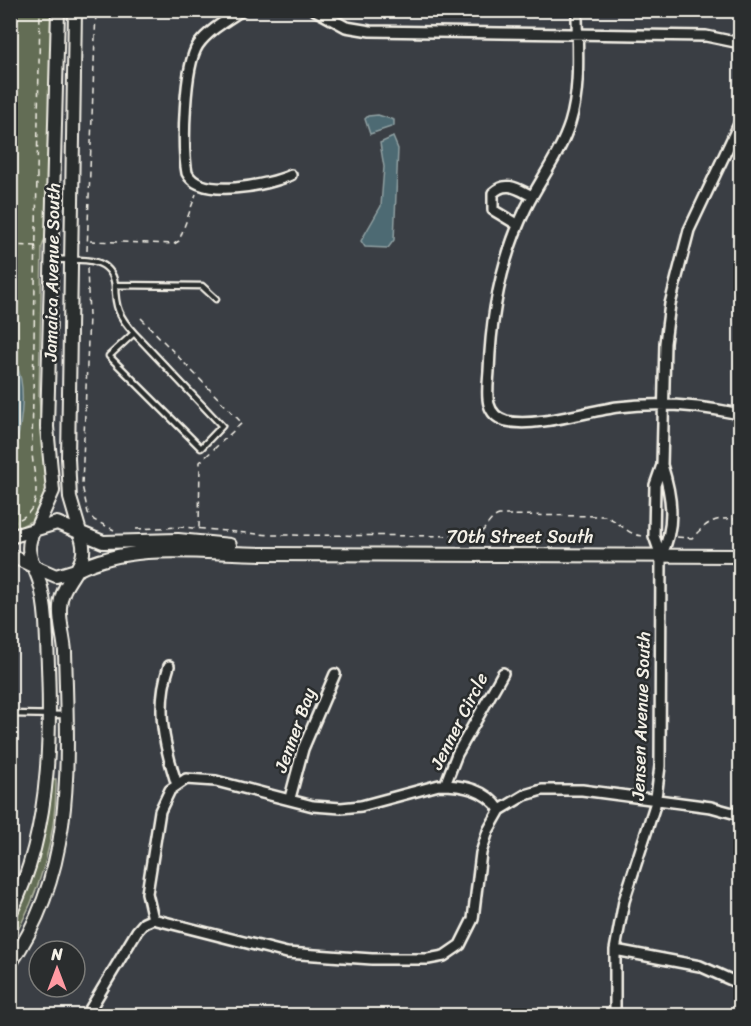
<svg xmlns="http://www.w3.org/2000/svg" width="751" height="1026" viewBox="0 0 751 1026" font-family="Sriracha,sans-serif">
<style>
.green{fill:#636d54;stroke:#acaf9e;stroke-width:1.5}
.water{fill:#4e6a73;stroke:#90a0a2;stroke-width:1.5}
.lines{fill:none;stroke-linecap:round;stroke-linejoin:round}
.lane-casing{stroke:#f4f1e8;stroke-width:9}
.street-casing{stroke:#f4f1e8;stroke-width:14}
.secondary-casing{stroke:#f4f1e8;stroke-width:16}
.path{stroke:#f4f1e8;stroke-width:1.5;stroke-dasharray:6 4.5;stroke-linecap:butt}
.lane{stroke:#2a2d2e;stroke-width:4.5}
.street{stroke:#2a2d2e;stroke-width:9}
.secondary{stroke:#2a2d2e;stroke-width:12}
.labels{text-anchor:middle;stroke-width:5;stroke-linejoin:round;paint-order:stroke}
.street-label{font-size:18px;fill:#f4f1e8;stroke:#2a2d2e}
</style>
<rect width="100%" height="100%" fill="#3a3e44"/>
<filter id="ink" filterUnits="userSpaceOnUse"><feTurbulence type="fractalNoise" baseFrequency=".0167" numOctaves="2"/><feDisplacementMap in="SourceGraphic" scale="12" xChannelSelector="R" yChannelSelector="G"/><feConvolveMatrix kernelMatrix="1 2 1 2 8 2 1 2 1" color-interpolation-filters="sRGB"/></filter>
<g filter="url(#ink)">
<path class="green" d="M10,11H54L49,227L42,247L39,396L46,490L31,521L10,532Z
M53,779H56C57,835 40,894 11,942V928L39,857Z"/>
<path class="water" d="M378,115L394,120V126L370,134L365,119L368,116Z
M393,137L398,149L394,240L388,248L365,247L361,241L381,206L384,167L380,143Z
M10,364L16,365C28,387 21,436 11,458Z"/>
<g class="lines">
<defs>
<path id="lane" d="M53,260C76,260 111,254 115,285L202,286L216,299
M115,285C115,307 119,317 134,333L222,426L201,448L109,356L134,333
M10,714L65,715"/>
<path id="street" d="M242,10C227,20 209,30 198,45C184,66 182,147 187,173C200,200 269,185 291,175
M315,10L346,27L370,31L706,36L740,43
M577,10C577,47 581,88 570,123C560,154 540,180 526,208C501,259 491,314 489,371C488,389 482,414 506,421C535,428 588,411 618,407C658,402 702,406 740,414
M518,225L493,210V193C506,180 518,189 532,196
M661,556C676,526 672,496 662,465
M169,666C155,708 164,745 177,785
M445,785L457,754L503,673
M290,798L303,749L335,674
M500,810L525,795L542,790H582L711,807L740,815
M153,919L147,893L160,811L170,790L186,779L216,781L313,806L341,808L361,806L439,785C463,785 486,789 500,810
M615,950L700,966L740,984
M86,1016L137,931L144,923L153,919L287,953L372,959H428L444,956L460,945L473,919L481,853L488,831L500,810
M615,1016V950L624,901L655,805L660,766L661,556L654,536L655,485L662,465L665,343L670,304L689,230L740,122"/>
<path id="secondary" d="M75,10L68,458L70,498L80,532
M36,529L53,491L47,427L58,10
M10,537L57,523L103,542L178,540L230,545
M10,555L33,566
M33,566L56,576L76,570
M77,570C135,541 203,554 265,554C423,554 582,556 740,556
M10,914C55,824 51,719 46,621C45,608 43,593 39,580C32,560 23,549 35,529
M10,964C76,871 68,760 65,652C64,637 59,622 60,607C61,576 95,566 79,532"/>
</defs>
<use href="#lane" class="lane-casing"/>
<use href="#street" class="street-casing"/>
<use href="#secondary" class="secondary-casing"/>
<path class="path" d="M90,241L174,244L179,241L196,194
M10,245L36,246
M87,251L96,10
M87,268L89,316L82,485L88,513L94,520L114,530
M141,318L242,423L200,462L199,528
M10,523C50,511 32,478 32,449L40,10
M136,529L182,527L269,535L475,536C486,533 487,519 499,515L604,516C621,521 626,536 645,536
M677,537L692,538C711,519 714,518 740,519"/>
<use href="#lane" class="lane"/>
<use href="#street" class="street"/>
<use href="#secondary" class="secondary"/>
</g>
</g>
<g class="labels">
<g class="street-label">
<text transform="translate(52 272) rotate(-89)" y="6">Jamaica Avenue South</text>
<text x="520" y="543">70th Street South</text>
<text transform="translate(641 716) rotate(-88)" y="6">Jensen Avenue South</text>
<text transform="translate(459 721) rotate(-63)" y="6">Jenner Circle</text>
<text transform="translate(295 730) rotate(-70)" y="6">Jenner Bay</text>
</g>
</g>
<rect width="751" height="1026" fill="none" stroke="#2a2d2e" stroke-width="36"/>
<rect x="18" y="18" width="715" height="990" fill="none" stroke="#f4f1e8" stroke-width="2" filter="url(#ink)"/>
<g transform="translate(57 969)"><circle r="28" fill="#2a2d2e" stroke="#7b7b78" stroke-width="1.5"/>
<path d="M0-4.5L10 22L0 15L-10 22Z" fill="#ff9aa2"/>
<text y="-9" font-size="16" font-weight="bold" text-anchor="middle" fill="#f4f1e8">N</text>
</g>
</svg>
